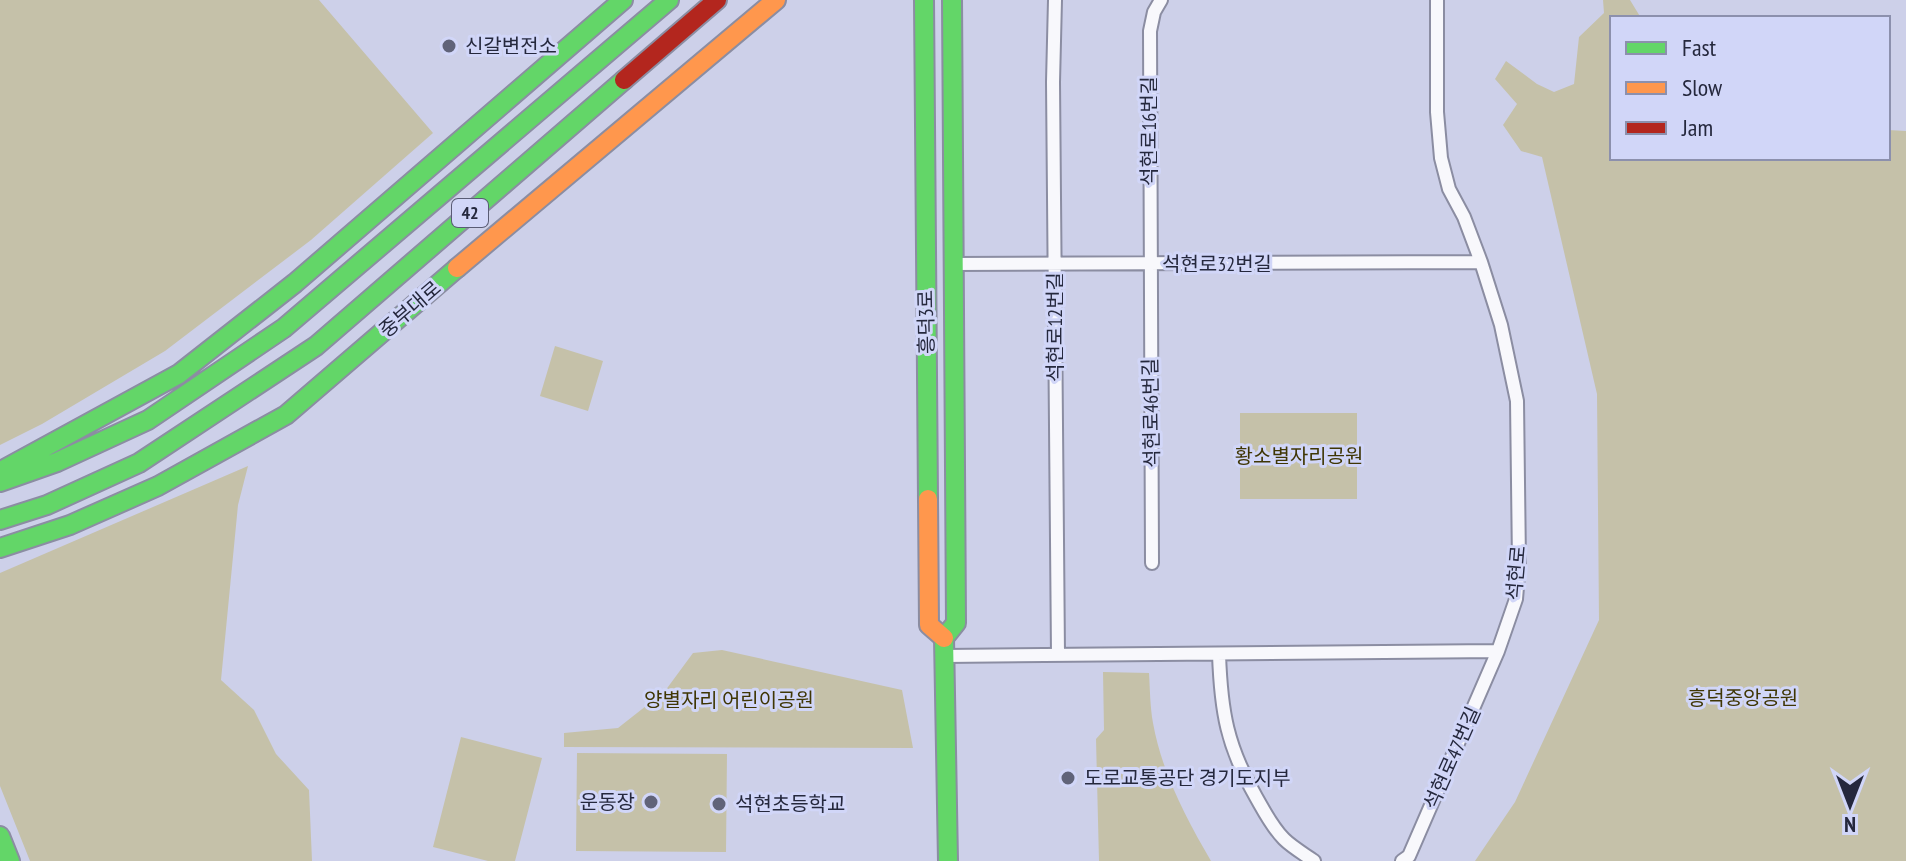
<svg xmlns="http://www.w3.org/2000/svg" width="1906" height="861" viewBox="0 0 1906 861" font-family="'PT Sans Narrow','Noto Sans KR',sans-serif">
<style>
.green{fill:#c5c1a9}
.lines{fill:none;stroke-linecap:round;stroke-linejoin:round}
.street-casing{stroke:#8b8da2;stroke-width:16}
.fast-casing{stroke:#8b8da2;stroke-width:22}
.slow-casing{stroke:#8b8da2;stroke-width:22}
.jam-casing{stroke:#8b8da2;stroke-width:22}
.street{stroke:#f8f8fc;stroke-width:12}
.fast{stroke:#63d668;stroke-width:18}
.slow{stroke:#ff974d;stroke-width:18}
.jam{stroke:#b3261e;stroke-width:18}
.poi-dot{fill:#606379;stroke:#d1d6f8;stroke-width:3}
.labels{text-anchor:middle;stroke-width:6;stroke-linejoin:round;paint-order:stroke}
.shield{fill:#d1d6f8;stroke:#595c75;stroke-width:2}
.shield-label{font-size:18px;font-weight:bold;fill:#25283d}
.poi-label{font-size:20px;fill:#25283d;stroke:#d1d6f8;text-anchor:start}
.street-label{font-size:20px;fill:#25283d;stroke:#d1d6f8}
.park-label{font-size:20px;fill:#3f3604;stroke:#d1d6f8}
</style>
<rect width="100%" height="100%" fill="#cdd0e9"/>
<path class="green" d="M0,0H319L433,133L311,240L165,351L42,424L0,445Z
M1603,0H1630L1641,18H1612V158H1888V130L1906,131V861H1475L1515,802L1599,620L1597,394L1542,157L1521,151L1503,125L1517,104L1495,79L1506,61L1537,84L1554,92L1574,84L1579,37L1604,13Z
M555,346L603,361L588,411L540,396Z
M1240,413H1357V499H1240Z
M248,466L238,505L221,680L254,710L276,754L309,790L312,861H30L0,786V573Z
M722,650L902,690L913,748L564,747V733L618,728L665,691L693,653Z
M1103,672L1149,673C1150,689 1150,706 1153,723C1162,773 1186,818 1211,861H1099L1096,739L1104,730Z
M461,737L542,758L515,861H488L433,847Z
M577,753L727,754L726,852L576,851Z"/>
<g class="lines">
<defs>
<path id="street" d="M1055,0L1053,82L1058,655
M952,264L1481,262
M1152,563L1150,31L1154,12L1161,0
M1219,654C1221,712 1227,746 1256,797C1264,811 1272,827 1284,839C1292,847 1304,854 1314,861
M945,656L1498,651L1516,599L1519,563L1517,401L1501,325L1481,262L1464,217L1449,189L1441,158L1437,112V0
M1402,861L1409,856L1498,651"/>
<path id="fast" d="M924,0L928,499
M1,471L179,374L295,283L623,0
M0,482L57,462L148,420L284,328L669,0
M0,520L47,505L139,463L316,346L624,80
M0,548L70,525L158,486L286,415L457,268
M0,836L10,861
M948,861L944,638L956,623L952,0"/>
<path id="slow" d="M457,268L776,0
M928,499L929,625L944,638"/>
<path id="jam" d="M624,80L717,0"/>
</defs>
<use href="#street" class="street-casing"/>
<use href="#fast" class="fast-casing"/>
<use href="#slow" class="slow-casing"/>
<use href="#jam" class="jam-casing"/>
<use href="#street" class="street"/>
<use href="#fast" class="fast"/>
<use href="#slow" class="slow"/>
<use href="#jam" class="jam"/>
</g>
<g class="poi-dot">
<circle cx="449" cy="46" r="8"/>
<circle cx="1068" cy="778" r="8"/>
<circle cx="651" cy="802" r="8"/>
<circle cx="719" cy="804" r="8"/>
</g>
<g class="labels">
<rect class="shield" x="452" y="199" width="36" height="28" rx="6"/>
<g class="shield-label">
<text x="470" y="219">42</text>
</g>
<g class="poi-label">
<text x="465" y="53">신갈변전소</text>
<text x="1084" y="785">도로교통공단 경기도지부</text>
<text x="635" y="809" text-anchor="end">운동장</text>
<text x="735" y="811">석현초등학교</text>
</g>
<g class="street-label">
<text transform="translate(1149 131) rotate(-90)" y="7">석현로16번길</text>
<text x="1217" y="271">석현로32번길</text>
<text transform="translate(410 309) rotate(-41)" y="7">중부대로</text>
<text transform="translate(926 322) rotate(-91)" y="7">흥덕3로</text>
<text transform="translate(1055 327) rotate(-90)" y="7">석현로12번길</text>
<text transform="translate(1151 413) rotate(-91)" y="7">석현로46번길</text>
<text transform="translate(1516 573) rotate(-85)" y="7">석현로</text>
<text transform="translate(1452 758) rotate(-66)" y="7">석현로47번길</text>
</g>
<g class="park-label">
<text x="1299" y="463">황소별자리공원</text>
<text x="1743" y="705">흥덕중앙공원</text>
<text x="729" y="707">양별자리 어린이공원</text>
</g>
</g>
<rect x="1610" y="16" width="280" height="144" fill="#d1d6f8" stroke="#8c90ad" stroke-width="2"/>
<rect x="1626" y="42" width="40" height="12" fill="#63d668" stroke="#8c90ad" stroke-width="2"/>
<text x="1682" y="56" font-size="24" fill="#25283d">Fast</text>
<rect x="1626" y="82" width="40" height="12" fill="#ff974d" stroke="#8c90ad" stroke-width="2"/>
<text x="1682" y="96" font-size="24" fill="#25283d">Slow</text>
<rect x="1626" y="122" width="40" height="12" fill="#b3261e" stroke="#8c90ad" stroke-width="2"/>
<text x="1682" y="136" font-size="24" fill="#25283d">Jam</text>
<g transform="translate(1850 805) rotate(180)" stroke="#d1d6f8" stroke-width="6" paint-order="stroke">
<path d="M0-6L14 30L0 20L-14 30Z" fill="#25283d"/>
<text y="-12" font-size="22" font-weight="bold" text-anchor="middle" fill="#25283d">N</text>
</g>
</svg>
